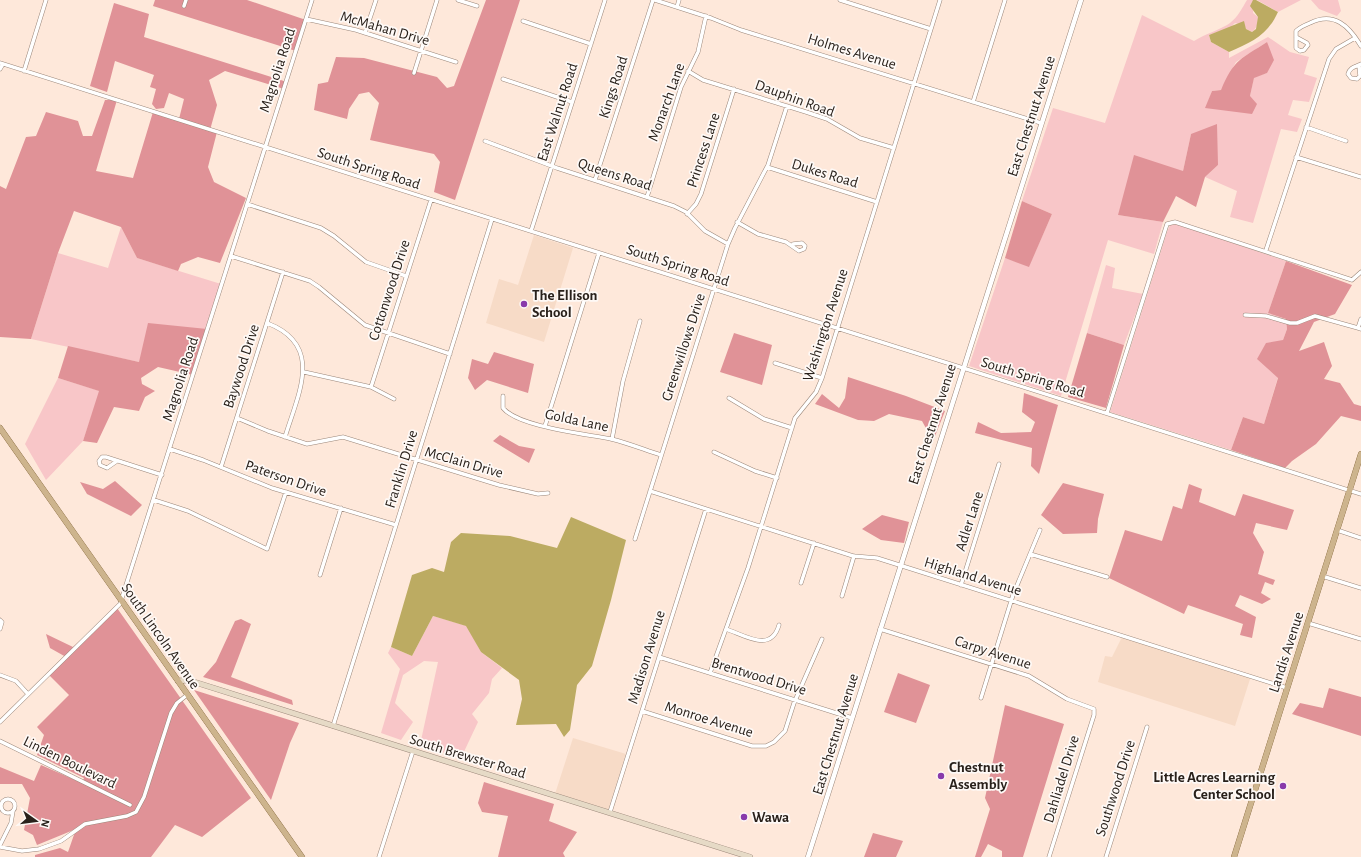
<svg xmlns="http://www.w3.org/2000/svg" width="1361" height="857" viewBox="0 0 1361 857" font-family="'Alegreya Sans',sans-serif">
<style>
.built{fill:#f7dbc7}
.green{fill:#f8c6c8;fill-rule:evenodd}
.forest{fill:#e09297}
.water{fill:#bcab62}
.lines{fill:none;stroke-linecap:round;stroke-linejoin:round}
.minor-casing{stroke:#9b877a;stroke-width:4.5}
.tertiary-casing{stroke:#9b877a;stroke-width:5.5}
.secondary-casing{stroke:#9b877a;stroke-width:6}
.primary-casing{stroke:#7e6034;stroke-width:6}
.minor{stroke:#fff;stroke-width:3.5}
.tertiary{stroke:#fff;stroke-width:4.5}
.secondary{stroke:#e6dac6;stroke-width:5}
.primary{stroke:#cdb48d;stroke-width:5.5}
.poi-dot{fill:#883aab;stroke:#fef9f6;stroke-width:1.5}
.labels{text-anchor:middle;stroke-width:3.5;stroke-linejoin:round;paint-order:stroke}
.street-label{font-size:15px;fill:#29211b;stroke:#fef9f6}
.poi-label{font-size:15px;font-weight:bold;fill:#29211b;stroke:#fef9f6;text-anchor:start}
</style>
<rect width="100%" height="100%" fill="#fee8da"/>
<path class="built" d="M534,235L573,248L544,342L486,323L499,279L518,285Z
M1123,635L1251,676L1235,726L1098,682L1105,656L1112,657Z
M573,738L626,754L608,810L555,794Z"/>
<path class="green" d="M1247,0H1255L1253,13L1258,17C1258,24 1257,28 1252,32L1246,29L1245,26L1235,23L1230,28L1209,35L1211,42L1229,52V58L1268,37L1290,52L1309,57L1304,74L1317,78L1309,102L1293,100L1288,115L1302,119L1297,132L1281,129L1253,223L1230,217L1237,191L1205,177L1218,165L1191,134L1183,171L1118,215L1163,222L1154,254L1108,240L1061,396L969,366L1005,258L1029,266L1052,214L1022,201L1053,108L1105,123L1142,15L1194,41C1205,34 1222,29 1230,23C1238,17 1242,8 1247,0ZM1267,42V73L1254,77L1250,96L1206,108L1212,91L1221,90L1236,62Z
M1257,0H1301L1278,12Z
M1311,0H1338L1341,11L1337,16L1319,9Z
M1177,224L1286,261L1268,313L1286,319L1287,329L1283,340L1278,377L1264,424L1243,417L1231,450L1110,412L1167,232L1170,225Z
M121,227L137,258L221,284L207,329L139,362L31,339L58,253L108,268Z
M1106,265L1115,268L1112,288L1143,294L1124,345L1087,333Z
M58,378L100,391L83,441L46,480L25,444Z
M433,616L467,626L481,652L502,668L492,679L489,693L472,714L478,722L461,758L420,745L438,662L424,661L403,675L395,703L413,722L401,740L381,733L400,669L388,653L391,647L412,656Z"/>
<path class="forest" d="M155,0H247L306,20L296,51L153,6Z
M486,0H520L455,200L434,192L440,162L434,154L370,140L379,103L369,92L359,94L349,109L347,119L314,110L318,84L328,82L336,57L364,58L437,77L447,88L454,86Z
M114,3L149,14L144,37L287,82L284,89L225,71L209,80L217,105L210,130L217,132L208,167L214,182L246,198L220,263L198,257L181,264L178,271L137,258L121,227L74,211L58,253L31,339L0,337V186L6,189L26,137L36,136L46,112L78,121L83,136H92L105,100H117L96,171L133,178L153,112L179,119L184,99L169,93L164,108L156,109L152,104L156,89L150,87L154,75L115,61L107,92L90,86Z
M1267,42L1274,60L1267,73L1254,78L1250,96L1257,104L1252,114L1205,108L1212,91L1221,90C1234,59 1241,59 1267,42Z
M1217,124L1218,165L1205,177L1196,207L1176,196L1163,222L1118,215L1134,155L1183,171L1191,134Z
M1022,201L1052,214L1029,267L1005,258Z
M1286,261L1352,285L1335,314L1314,322L1299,351L1324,342L1332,366L1324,379L1340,383L1354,404L1361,406V421L1341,416L1316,444L1292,461L1285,468L1231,450L1243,417L1264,424L1278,378L1257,359L1266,343L1283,340L1287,329L1286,319L1268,313Z
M148,323L207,329L193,375L158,367L141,378L142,384L155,391L145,397L139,411L114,407L97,443L83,441L99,391L58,378L68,346L139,362Z
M734,333L772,345L762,385L720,372Z
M1087,333L1124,345L1106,408L1068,397Z
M494,352L534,364L528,393L487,380L475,390L468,378L472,359L488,364Z
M848,377L906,396L945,411L933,441L922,421L889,414L874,421L858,420L815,404L822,394L839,408L845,398Z
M1024,393L1058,405L1039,474L1031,466L1032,448L975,433L978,422L1001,433L1031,432L1035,422L1022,412Z
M500,435L519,446L535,449L529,463L493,441Z
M115,481L142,505L131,516L87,494L80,482L103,489Z
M1063,483L1104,494L1098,519L1097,533L1063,534L1041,515Z
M1189,484L1202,489L1199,502L1235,516L1243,494L1294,510L1287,530L1256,523L1253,533L1264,552L1258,574L1275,580L1273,585L1265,582L1261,593L1271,599L1262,604L1240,595L1235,606L1256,617L1252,638L1240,635L1243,624L1188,605L1184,614L1109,578L1125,530L1162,541L1173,506L1182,509Z
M882,515L909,522L904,543L881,540L862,529Z
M117,608L251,798L202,837L175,825L151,857H35V855L60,848L68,852L76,829L37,845L33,835L24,830L30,798L22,784H0V767L34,781L41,765L82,783L84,778L37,755L44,735L37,727L69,695L48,674L66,657L50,648L46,634L73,647Z
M241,619L251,624L231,677L292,700L293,705L203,677L216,662L235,621Z
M898,673L930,685L916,723L884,712Z
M1329,688L1361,697V736L1292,714L1300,703L1323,708Z
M194,690L299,723L290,743L271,800Z
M1005,705L1064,724L1023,857H1002V851L988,844L981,857H975L990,809L985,798Z
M484,782L554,804L549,821L577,832L563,853L565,857H498L508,816L482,812L478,803Z
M873,833L903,841L896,857H864Z"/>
<path class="water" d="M1253,0H1256L1278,12C1267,36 1252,42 1229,52L1211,42L1209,35L1244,21L1246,29L1252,32L1256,29L1258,17L1250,6Z
M571,517L626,540L611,600L592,666L577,685L570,730L564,737L556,724L516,725L522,699L519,680L481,652L466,626L433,616L412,656L391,647L412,575L432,568L444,572L451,542L461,533L510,536L557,548Z"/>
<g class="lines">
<defs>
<path id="minor" d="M458,0L477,6
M655,0L711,18L741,30L1041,123
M840,0L931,29
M184,6L186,0
M677,7L679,0
M306,19L356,30L456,62
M523,21L591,44
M365,33L376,0
M1296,37L1307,43L1308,45L1304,50L1300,51L1296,48V31C1300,27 1305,25 1310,23C1334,11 1349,26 1361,46
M0,63L1361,494
M1359,65L1360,76L1357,79L1351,78L1348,74C1350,67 1355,67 1361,64
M0,69L3,64
M24,71L46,0
M688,71L703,80L806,112L827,119L860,138L894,148
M414,73L437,0
M503,79L572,102
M973,102L1005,0
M1306,127L1346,141
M485,141L557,168L674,206L686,212L705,231L728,244
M1296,157L1361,177
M767,167L877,202
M595,180L653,0
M647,197L681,87L698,52L706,16
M247,204L321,228L334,236L366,262L406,276
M687,214L696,204L701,194L734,89
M737,222L758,234L786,242L799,251L804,249L805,246L802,243L793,244
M531,231L605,0
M1266,250L1329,59L1336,49L1355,38
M231,256L310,281L319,287L365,325L450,354
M1245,315L1266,316L1290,323H1297L1315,316L1358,328
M1361,319L1358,328L1361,329
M267,323C325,345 298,394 285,437
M775,363L822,378
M304,372L371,387L394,399
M371,387L431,200
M503,396V408C518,427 587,434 611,439C628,443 645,450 661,455
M729,398L764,419L792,428
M1107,413L1167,224L1175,222L1349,279L1352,280L1361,272
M237,418L268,431L307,444L343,437L499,485L538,494L548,493
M545,426L599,253
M612,439L623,381L640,321
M170,449L203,460L272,488L396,525
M714,452L755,471L777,478
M117,461L107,468L100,465L99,461L102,457H106L162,475
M221,467L283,272
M650,491L853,556L877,558L1287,688
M154,500L188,511L267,549L286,492
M1337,530L1361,538
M635,539L728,244L735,228L768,165L787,106
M1030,554L1107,577
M320,575L341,508
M1322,576L1361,588
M801,583L814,543
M961,585L999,464
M842,596L854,556
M0,620L2,622L0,629
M1308,623L1361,639
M726,629C746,636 771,653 779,625
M880,629L1029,676L1067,699L1094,709V715L1049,857
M659,657L852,718
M710,673L748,568L795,418L816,392L822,378L940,0
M0,675L16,681L28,694
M981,698L1013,595L1040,530
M642,711L752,746H766L774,742L785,731L794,703L822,639
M0,722L120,604L312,0
M333,726L492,219
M0,741L130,805
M1 806a7 7 0 1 1 14 0a7 7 0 1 1-14 0Z
M610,812L706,509
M0,845L11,823L13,811
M0,847L22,851L39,849L61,841L85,824L127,816L136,812L144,797L171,713L177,703L187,695
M379,857L413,751
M1106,857L1147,727"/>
<path id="tertiary" d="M808,857L1081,0"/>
<path id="secondary" d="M178,681L188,680L750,857"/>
<path id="primary" d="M0,428L302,857
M1234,857L1361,454"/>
</defs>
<use href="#minor" class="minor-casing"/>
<use href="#tertiary" class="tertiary-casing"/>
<use href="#secondary" class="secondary-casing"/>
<use href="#primary" class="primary-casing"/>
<use href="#minor" class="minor"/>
<use href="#tertiary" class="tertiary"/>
<use href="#secondary" class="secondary"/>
<use href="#primary" class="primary"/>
</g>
<g class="poi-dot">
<circle cx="524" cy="304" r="4"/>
<circle cx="941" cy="776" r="4"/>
<circle cx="1283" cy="786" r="4"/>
<circle cx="744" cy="817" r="4"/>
</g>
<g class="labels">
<g class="street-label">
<text transform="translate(385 28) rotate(16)" y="5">McMahan Drive</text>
<text transform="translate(852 51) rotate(17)" y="5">Holmes Avenue</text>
<text transform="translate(277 70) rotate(-72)" y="5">Magnolia Road</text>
<text transform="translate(613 87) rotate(-72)" y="5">Kings Road</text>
<text transform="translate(795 98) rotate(20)" y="5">Dauphin Road</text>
<text transform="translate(666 102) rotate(-70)" y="5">Monarch Lane</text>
<text transform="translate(557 112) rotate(-72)" y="5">East Walnut Road</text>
<text transform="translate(1031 116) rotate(-72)" y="5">East Chestnut Avenue</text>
<text transform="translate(703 150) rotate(-72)" y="5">Princess Lane</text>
<text transform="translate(369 168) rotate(18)" y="5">South Spring Road</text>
<text transform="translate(825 173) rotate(17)" y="5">Dukes Road</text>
<text transform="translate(615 174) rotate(18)" y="5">Queens Road</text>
<text transform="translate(678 265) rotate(18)" y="5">South Spring Road</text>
<text transform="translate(389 290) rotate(-72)" y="5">Cottonwood Drive</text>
<text transform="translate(825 325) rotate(-72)" y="5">Washington Avenue</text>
<text transform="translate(683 347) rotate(-72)" y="5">Greenwillows Drive</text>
<text transform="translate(241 366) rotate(-72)" y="5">Baywood Drive</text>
<text transform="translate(1033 377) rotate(17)" y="5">South Spring Road</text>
<text transform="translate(180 379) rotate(-72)" y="5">Magnolia Road</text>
<text transform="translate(577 420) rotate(12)" y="5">Golda Lane</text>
<text transform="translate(932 424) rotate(-72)" y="5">East Chestnut Avenue</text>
<text transform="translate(464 462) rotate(16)" y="5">McClain Drive</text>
<text transform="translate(401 469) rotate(-73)" y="5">Franklin Drive</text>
<text transform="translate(286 478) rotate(19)" y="5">Paterson Drive</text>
<text transform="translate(969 521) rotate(-72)" y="5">Adler Lane</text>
<text transform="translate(973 576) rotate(17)" y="5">Highland Avenue</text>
<text transform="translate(161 636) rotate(55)" y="5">South Lincoln Avenue</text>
<text transform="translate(993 652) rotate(18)" y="5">Carpy Avenue</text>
<text transform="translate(1286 652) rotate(-72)" y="5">Landis Avenue</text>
<text transform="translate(646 657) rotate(-73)" y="5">Madison Avenue</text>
<text transform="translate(759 676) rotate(17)" y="5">Brentwood Drive</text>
<text transform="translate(709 719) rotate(17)" y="5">Monroe Avenue</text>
<text transform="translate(835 734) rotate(-73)" y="5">East Chestnut Avenue</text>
<text transform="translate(468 756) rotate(17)" y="5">South Brewster Road</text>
<text transform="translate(70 762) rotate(26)" y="5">Linden Boulevard</text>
<text transform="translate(1061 779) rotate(-73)" y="5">Dahliadel Drive</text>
<text transform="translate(1115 788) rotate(-72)" y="5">Southwood Drive</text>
</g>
<g class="poi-label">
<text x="532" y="300">The Ellison<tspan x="532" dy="17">School</tspan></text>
<text x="949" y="772">Chestnut<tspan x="949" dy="17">Assembly</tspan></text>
<text x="1275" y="782" text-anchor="end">Little Acres Learning<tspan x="1275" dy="17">Center School</tspan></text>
<text x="752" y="822">Wawa</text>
</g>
</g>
<g transform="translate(36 821) rotate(104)" stroke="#fef9f6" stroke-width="3" paint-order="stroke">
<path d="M0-3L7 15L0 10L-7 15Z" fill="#29211b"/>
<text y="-6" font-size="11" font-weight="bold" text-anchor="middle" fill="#29211b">N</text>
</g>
</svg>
